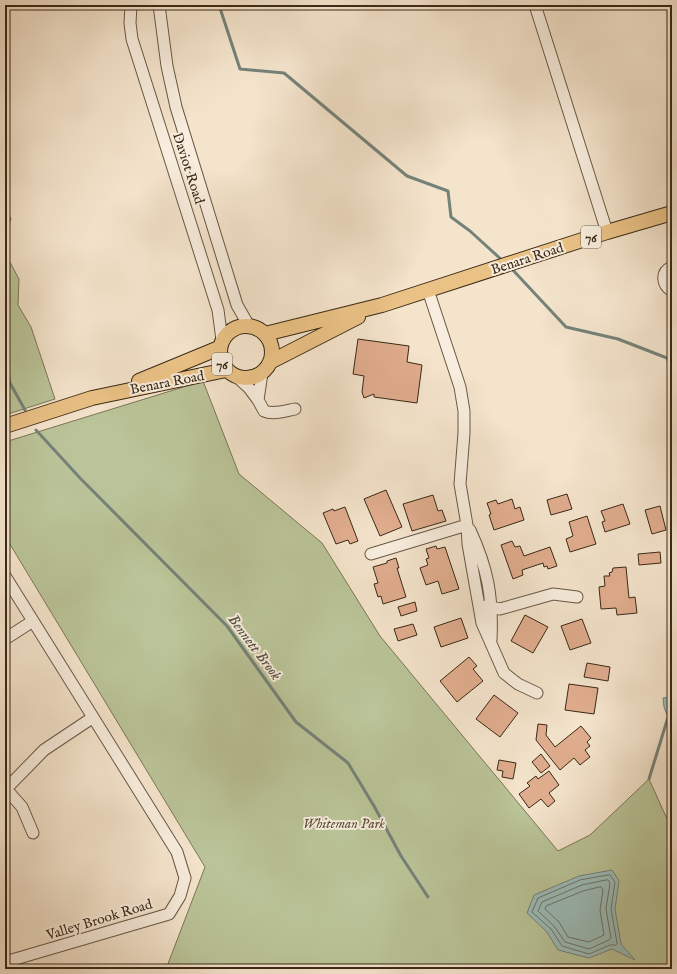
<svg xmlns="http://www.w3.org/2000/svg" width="677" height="974" viewBox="0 0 677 974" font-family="'IM FELL English',serif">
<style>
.green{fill:#bac498;stroke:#7a7657}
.water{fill:#9cbebb;stroke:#758279}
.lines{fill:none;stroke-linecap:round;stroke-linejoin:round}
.shore{stroke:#6b7468;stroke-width:1}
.stream{stroke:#758279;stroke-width:3}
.building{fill:#e0ad8e;stroke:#3a2916}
.minor-casing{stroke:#685844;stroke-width:13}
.major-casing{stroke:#3a2916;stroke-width:16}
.minor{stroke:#f8edde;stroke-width:11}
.major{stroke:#eac286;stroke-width:14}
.labels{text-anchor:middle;stroke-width:4;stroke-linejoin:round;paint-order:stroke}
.shield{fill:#f8edde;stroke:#736452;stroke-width:1}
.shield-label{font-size:13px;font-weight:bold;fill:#3a2916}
.street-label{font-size:14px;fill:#3a2916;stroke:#f8edde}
.park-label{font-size:14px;font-style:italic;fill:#5a5036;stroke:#f8edde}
.water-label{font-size:15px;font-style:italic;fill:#524e3f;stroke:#f8edde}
</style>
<rect width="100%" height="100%" fill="#f4e4cc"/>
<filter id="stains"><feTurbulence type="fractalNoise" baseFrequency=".005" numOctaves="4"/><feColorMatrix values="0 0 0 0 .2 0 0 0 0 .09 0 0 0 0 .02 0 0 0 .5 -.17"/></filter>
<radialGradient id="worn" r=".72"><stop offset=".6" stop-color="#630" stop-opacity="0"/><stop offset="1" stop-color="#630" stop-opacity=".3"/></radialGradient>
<path class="green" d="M5,216L11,218L5,239Z
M5,253L19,279L18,305L31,327L55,399L5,415Z
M203,381L239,474L322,543L380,636L558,851L590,835L649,779L668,821L672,820V969H166L205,867L5,536V442Z"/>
<path class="water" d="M672,697V716L668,718L664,707L663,698Z
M612,870L619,881L615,909L621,944L635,960L612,949L589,958L558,950L547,932L527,913L534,895L579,876Z"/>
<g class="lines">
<path class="shore" d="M610,875L615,882L611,909L617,943L616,945H610L589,954L562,946L551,929L532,912L538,898L580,880Z
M608,880L610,883L606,909L611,938L609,940L589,949L565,942L554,926L538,911L542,902L582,885Z
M601,887L603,890L600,910L604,935L589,942L568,937L559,922L545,909L546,906L583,891Z"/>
<path class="stream" d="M219,5L240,69L284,73L407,176L448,191L451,217L470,231L504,262
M511,268L566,327L618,339L667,358L672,371
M5,361L10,383L25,410
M36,430L80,478L227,626L296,722L348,763L374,806L401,856L428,897
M649,779L669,714"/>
</g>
<path class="building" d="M358,339L409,346L407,362L422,365L417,403L374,397V394L364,398L362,392L364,376L353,374Z
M386,490L402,527L380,536L364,499Z
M567,494L572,509L551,515L547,500Z
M433,495L438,511L442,510L446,521L412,531L403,504Z
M512,499L515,509L520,507L524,520L494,530L489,515L491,514L487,503L496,500L498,504Z
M623,504L630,524L605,532L602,522L605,521L601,511Z
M660,506L666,530L652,534L645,510Z
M345,507L358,541L350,544L348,540L336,544L323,513L333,509L334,511Z
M587,516L596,544L570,552L566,539L573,536L569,522Z
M512,541L515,547L520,546L524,556L550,547L557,566L548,569L547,566L544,567L543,563L522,570L523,575L513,579L501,545Z
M436,546L437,549L445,547L459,589L442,594L438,581L426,585L420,568L428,565L426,559L429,558L426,549Z
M660,552L661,563L639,565L638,554Z
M396,558L399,568H397L406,597L383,604L381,596L378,597L374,584L378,583L373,567L387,563V561Z
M626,567L629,598L635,597L637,613L617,615L616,608L601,609L599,587L605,586L604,576H610L609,573L612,572L613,568Z
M415,602L417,611L401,616L398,607Z
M525,615L548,627L533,653L511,641Z
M461,618L468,638L441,647L434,627Z
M582,619L591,643L570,650L561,626Z
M413,624L417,635L398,641L394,629Z
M469,657L477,666L473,669L483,681L457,702L440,681Z
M587,663L610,667L608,681L584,677Z
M569,684L598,688L594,714L565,710Z
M494,695L518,713L500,737L476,719Z
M538,724L547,725L546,735L555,747L581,726L591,738L587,742L590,746L585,750L590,757L580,765L574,758L560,770L536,740Z
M541,754L550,766L541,773L532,762Z
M499,760L516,763L513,779L502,777L503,771L497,770Z
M549,771L559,785L549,793L555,801L548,807L541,799L529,808L519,794L530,786L527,783L536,776L538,779Z"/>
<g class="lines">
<defs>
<path id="minor" d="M131,5L130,23L132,39L218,310L222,340
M159,5L167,66L176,107L237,305L249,326
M535,5L607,232
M672,267C660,272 662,285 672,291
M428,290L460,387L464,411V433L460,484L467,525L468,544L482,623L504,673L518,684L537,693
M238,378L249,388L258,400L264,411C273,415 285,411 295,409
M258,400L262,373
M470,530C488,569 493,597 491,640
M371,554L467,525
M5,576L177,852L185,878L180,896L169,914L5,962
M486,606L500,609L553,594L577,597
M5,639L33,621
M6,789L22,807L33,833
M5,790L44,750L92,718"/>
<path id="major" d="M220 352a26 26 0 1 1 52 0a26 26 0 1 1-52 0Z
M265,334L382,305L607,232L672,213
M270,362L358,317
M139,381L219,348
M5,426L92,398L226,370"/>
</defs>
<use href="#minor" class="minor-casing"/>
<use href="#major" class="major-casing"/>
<use href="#minor" class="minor"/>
<use href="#major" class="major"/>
</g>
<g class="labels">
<g class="shield">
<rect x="581" y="226" width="20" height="22" rx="3"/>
<rect x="212" y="353" width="20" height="22" rx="3"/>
</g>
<g class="shield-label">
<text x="591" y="242">76</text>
<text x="222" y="369">76</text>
</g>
<g class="street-label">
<text transform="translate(189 168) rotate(72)" y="5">Daviot Road</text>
<text transform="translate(527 258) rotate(-18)" y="5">Benara Road</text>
<text transform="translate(167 382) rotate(-11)" y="5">Benara Road</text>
<text transform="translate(99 919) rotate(-17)" y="5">Valley Brook Road</text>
</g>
<g class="park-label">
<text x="344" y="828">Whiteman Park</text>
</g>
<g class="water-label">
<text transform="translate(255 647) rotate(53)" y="5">Bennett Brook</text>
</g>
</g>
<rect width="677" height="974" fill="none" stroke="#f4e4cc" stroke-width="20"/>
<rect x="6" y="6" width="665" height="962" fill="none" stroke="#3a2916" stroke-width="2"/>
<rect x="10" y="10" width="657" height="954" fill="none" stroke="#3a2916"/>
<rect width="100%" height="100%" filter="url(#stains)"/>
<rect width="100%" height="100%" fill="url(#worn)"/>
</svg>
